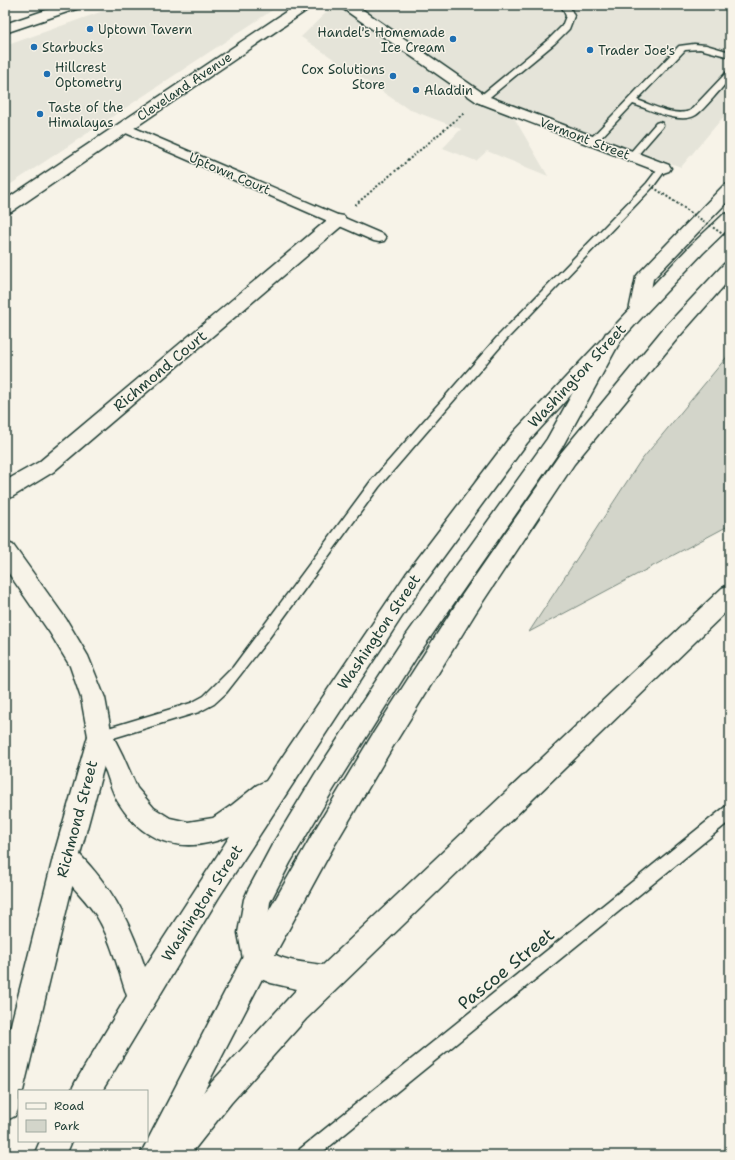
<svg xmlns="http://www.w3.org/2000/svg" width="735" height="1160" viewBox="0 0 735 1160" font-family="'Shantell Sans',sans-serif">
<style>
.built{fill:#e5e4d9}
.green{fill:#d3d5ca;stroke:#79897f}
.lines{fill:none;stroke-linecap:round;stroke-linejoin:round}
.service-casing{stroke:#1f3d34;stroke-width:3}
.pedestrian-casing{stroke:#1f3d34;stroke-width:3}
.minor-casing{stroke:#1f3d34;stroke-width:3}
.tertiary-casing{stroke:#1f3d34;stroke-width:3}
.primary-casing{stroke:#1f3d34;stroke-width:3}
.motorway-casing{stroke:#1f3d34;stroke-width:3}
.path{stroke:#1f3d34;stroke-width:2;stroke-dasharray:2 2;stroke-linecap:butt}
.service{fill:#f7f3e8;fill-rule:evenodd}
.pedestrian{fill:#f7f3e8;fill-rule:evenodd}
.minor{fill:#f7f3e8;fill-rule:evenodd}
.tertiary{fill:#f7f3e8;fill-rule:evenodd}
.primary{fill:#f7f3e8;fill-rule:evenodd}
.motorway{fill:#f7f3e8;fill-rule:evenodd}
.path-bridge{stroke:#1f3d34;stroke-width:2;stroke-dasharray:2 2;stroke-linecap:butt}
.poi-dot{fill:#1f6fb2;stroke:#f7f3e8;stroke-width:1.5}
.labels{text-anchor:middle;stroke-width:3;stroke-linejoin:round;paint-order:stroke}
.far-poi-label{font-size:13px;fill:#1f3d34;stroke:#f7f3e8;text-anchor:start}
.far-street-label{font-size:13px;fill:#1f3d34;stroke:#f7f3e8}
.street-label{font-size:15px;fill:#1f3d34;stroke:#f7f3e8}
.near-street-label{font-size:18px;fill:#1f3d34;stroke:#f7f3e8}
</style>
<rect width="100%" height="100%" fill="#f7f3e8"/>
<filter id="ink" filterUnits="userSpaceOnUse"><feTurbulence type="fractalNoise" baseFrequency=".025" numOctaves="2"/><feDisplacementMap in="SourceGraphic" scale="8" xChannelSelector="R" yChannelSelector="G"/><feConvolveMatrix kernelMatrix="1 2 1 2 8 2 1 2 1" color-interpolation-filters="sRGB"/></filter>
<g filter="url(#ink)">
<path class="built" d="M120,5H280L5,188V46Z
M334,5H730V109L681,167L506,104L548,176L487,151L476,161L443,148L461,129L408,109L301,37Z"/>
<path class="green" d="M730,353V525L529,632L639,463Z"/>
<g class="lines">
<defs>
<path id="service" d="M561,5H569L574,16L569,29L555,43L485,101H479L478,99L479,97L549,39L562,26L566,16Z
M694,44L706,45L730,52V57L700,49L685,50L637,100C653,105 673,117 690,111L727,72H730V79C722,87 704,110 696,115C680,125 649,109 633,104L596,143H590L589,141L590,139L679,46Z
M659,122L662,123L663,125L662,127L635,158H629L628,156L629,154L656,123Z
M663,165L667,168L653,187L507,339L379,487L266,642L226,693L214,704L199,712L100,742L95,740L93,736L95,732L191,703L204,696L233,667L371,481L499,335L647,183L660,166Z
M730,805V821L319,1155H298L300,1149L725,807Z"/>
<path id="pedestrian" d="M123,123L384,235L386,238L384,241L379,242L374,241L119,130L117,127L119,124Z"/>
<path id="minor" d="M482,94L669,165L671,168L669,171L663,173L657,171L477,102L474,99L477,96Z
M338,215L344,216L346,220L344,224L53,472L12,497L5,499V481L39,462L332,216Z"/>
<path id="tertiary" d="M296,5H312L310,8L11,212L5,213V200Z
M340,5H356L487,96L490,99L487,102L482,104L477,102L342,8Z
M5,542L13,545L66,619L88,656L105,698L112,736L79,858L23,1091H19V1108L15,1116L5,1121V1048L53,858L88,736L81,698L70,666L50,633L5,568Z"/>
<path id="primary" d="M61,5H81L79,8L5,33V24Z
M730,213V227L703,253L644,315L527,443L422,586L219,897L102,1091H71L76,1081L127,996C118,969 111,939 96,915C83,895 62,879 53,858L57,849L66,845C77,850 83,858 91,867C118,898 132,929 145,967L230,836C187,854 146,846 120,805C113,795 110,783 106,772C100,759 93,748 88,736L91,728L100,725L109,728L123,756L137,788L154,808L170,818L188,822L213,818L232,805L257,785L266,781L406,574L513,433L691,245L724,214Z
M730,262V279L677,339L574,464L476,612L392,748L334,846L267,969L171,1155H140L247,949L316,828L374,732L460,598L560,454L663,329L724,264Z
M40,1141H72L66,1155H34Z"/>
<path id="motorway" d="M730,184V199L653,279L647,311L644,315L638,317L632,315L629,311L636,277L639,273L724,185Z
M613,332L620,333L622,338L561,449L418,655L333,790L290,863L270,902L266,933L269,951C285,962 304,962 323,965L722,588L730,585V608L306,1019L231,1103L190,1155H156L160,1144L211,1083L297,989L271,983L261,979L247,969L243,959L238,933L244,899L248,890L272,845L315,774L402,641L547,439L606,333Z"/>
</defs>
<use href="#service" class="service-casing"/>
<use href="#pedestrian" class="pedestrian-casing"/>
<use href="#minor" class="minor-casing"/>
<use href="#tertiary" class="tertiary-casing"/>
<use href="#primary" class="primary-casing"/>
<use href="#motorway" class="motorway-casing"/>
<path class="path" d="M355,205L464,113"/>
<use href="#service" class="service"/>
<use href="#pedestrian" class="pedestrian"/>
<use href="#minor" class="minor"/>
<use href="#tertiary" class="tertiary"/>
<use href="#primary" class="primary"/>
<use href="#motorway" class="motorway"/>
<path class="path-bridge" d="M650,185L730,239"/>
</g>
</g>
<g class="poi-dot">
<circle cx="90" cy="29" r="4"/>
<circle cx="453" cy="39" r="4"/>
<circle cx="34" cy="47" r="4"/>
<circle cx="590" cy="50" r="4"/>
<circle cx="47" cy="74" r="4"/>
<circle cx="393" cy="76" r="4"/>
<circle cx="416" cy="90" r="4"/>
<circle cx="40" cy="114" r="4"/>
</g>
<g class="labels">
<g class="far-poi-label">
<text x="98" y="34">Uptown Tavern</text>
<text x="445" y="37" text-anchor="end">Handel's Homemade<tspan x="445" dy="15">Ice Cream</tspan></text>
<text x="42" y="52">Starbucks</text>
<text x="598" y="55">Trader Joe's</text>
<text x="55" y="72">Hillcrest<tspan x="55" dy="15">Optometry</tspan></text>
<text x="385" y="74" text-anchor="end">Cox Solutions<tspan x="385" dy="15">Store</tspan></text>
<text x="424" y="95">Aladdin</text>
<text x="48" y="112">Taste of the<tspan x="48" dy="15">Himalayas</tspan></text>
</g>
<g class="far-street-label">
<text transform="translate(184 86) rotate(-34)" y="5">Cleveland Avenue</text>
<text transform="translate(585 138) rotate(21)" y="5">Vermont Street</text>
<text transform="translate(230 173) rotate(23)" y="5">Uptown Court</text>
</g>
<g class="street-label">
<text transform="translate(160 371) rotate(-40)" y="5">Richmond Court</text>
<text transform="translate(577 376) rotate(-47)" y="5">Washington Street</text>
<text transform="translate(379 632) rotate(-56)" y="5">Washington Street</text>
<text transform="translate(77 819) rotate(-75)" y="5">Richmond Street</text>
<text transform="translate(202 903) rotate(-57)" y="5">Washington Street</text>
</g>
<g class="near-street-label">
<text transform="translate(506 969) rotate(-39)" y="6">Pascoe Street</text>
</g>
</g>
<rect width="735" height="1160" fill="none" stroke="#f7f3e8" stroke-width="20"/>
<rect x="10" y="10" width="715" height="1140" fill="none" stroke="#1f3d34" stroke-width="1.5" filter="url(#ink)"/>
<rect x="18" y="1090" width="130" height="52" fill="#f7f3e8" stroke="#a1aaa0"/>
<rect x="26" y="1103" width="20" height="6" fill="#f7f3e8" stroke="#a1aaa0"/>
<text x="54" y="1110" font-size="12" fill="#1f3d34">Road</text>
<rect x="26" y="1120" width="20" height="12" fill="#d3d5ca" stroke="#a1aaa0"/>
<text x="54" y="1130" font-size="12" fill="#1f3d34">Park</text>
</svg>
